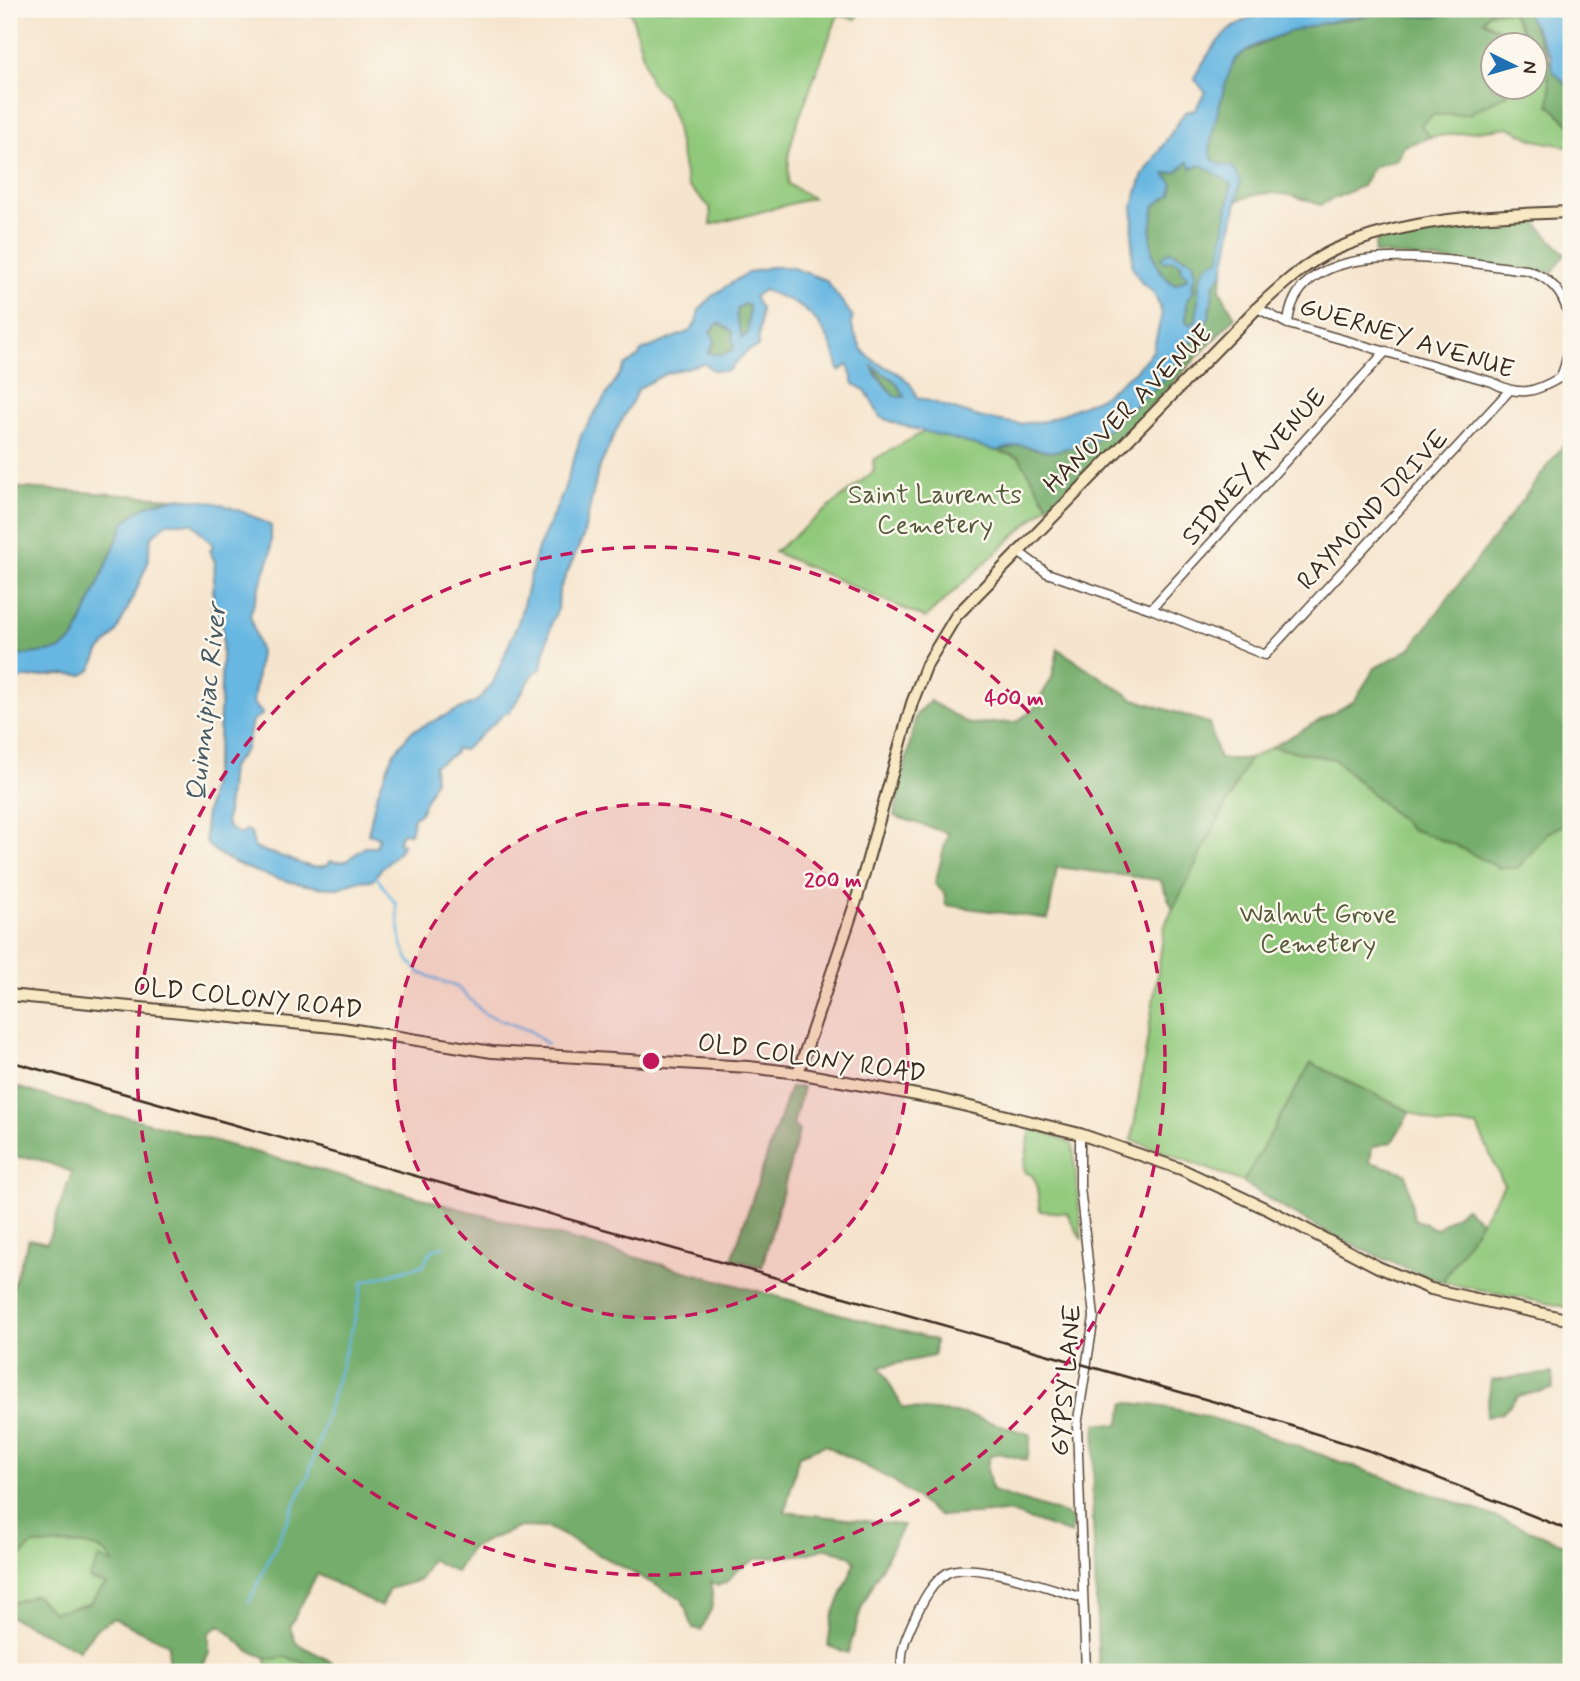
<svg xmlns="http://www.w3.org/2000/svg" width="1580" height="1681" viewBox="0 0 1580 1681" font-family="Mynerve,sans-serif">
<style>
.green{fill:#91c97c;stroke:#667a4d;stroke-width:2}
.forest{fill:#74ad6c;stroke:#586c45;stroke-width:2}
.water{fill:#67b7e2;stroke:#517080;stroke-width:2;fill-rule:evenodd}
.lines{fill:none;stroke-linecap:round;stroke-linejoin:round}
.stream{stroke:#67b7e2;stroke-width:2.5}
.street-casing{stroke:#574638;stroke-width:11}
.secondary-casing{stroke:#574638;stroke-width:14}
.street{stroke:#fff;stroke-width:8}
.secondary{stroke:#f8e8c3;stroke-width:10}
.rail{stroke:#3b2a1e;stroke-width:2.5}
.ring{fill:none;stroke:#c2185b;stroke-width:3.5;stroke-dasharray:12 9}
.labels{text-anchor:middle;stroke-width:5;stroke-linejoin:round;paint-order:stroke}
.street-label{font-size:26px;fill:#3b2a1e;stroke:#fbf7ec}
.park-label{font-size:26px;fill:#555a3a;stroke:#fbf7ec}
.water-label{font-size:28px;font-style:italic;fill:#4a5b63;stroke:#fbf7ec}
.centre{fill:#c2185b;stroke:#fbf7ec;stroke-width:3.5}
.ring-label{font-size:21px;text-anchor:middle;font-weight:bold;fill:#c2185b;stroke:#fbf7ec;stroke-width:5;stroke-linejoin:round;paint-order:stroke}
</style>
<rect width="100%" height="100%" fill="#fbf7ec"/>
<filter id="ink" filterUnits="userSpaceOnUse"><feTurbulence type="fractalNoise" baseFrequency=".0143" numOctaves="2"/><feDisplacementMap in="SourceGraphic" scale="14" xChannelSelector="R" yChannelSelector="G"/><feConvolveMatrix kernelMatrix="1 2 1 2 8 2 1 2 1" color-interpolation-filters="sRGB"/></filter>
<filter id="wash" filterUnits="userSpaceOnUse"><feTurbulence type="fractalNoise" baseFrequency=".00686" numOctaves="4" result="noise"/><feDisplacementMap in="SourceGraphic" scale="28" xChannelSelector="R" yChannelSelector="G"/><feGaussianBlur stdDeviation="1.57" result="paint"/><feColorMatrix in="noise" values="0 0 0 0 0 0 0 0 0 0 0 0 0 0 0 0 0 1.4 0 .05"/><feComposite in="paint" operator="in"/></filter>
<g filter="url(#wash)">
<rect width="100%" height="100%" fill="#f6e5ce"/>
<path class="green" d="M594,9H859L856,19L838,15L795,129L789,152L788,184L813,198L711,225L710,207L687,185L674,118L666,99L650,82L631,12Z
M1506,10L1511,12L1531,45H1512L1511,36L1483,20L1489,12Z
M1535,49C1548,65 1553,85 1549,105L1571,125V147L1534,140L1509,127L1431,137L1420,126L1433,115L1468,114L1508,93L1503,88H1534Z
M927,430L1019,457L1049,504L925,618L774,552L874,471L873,460Z
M1272,747L1334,759L1411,829L1518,868L1547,833L1571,821V1308L1442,1282L1504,1185L1477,1126L1439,1125L1311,1064L1243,1182L1132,1140L1165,924L1249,759Z
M1031,1127L1067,1141L1073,1146L1082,1240L1067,1213L1040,1211L1036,1182L1032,1175L1026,1173L1024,1167Z
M32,1545C60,1546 101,1536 115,1565L99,1559L107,1583L89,1604L53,1612L11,1606L9,1560L14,1563Z
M287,1657L310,1665L313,1672H279L267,1664L265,1658Z"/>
<path class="forest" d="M1458,9H1524C1539,34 1550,73 1571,89V125L1549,105C1556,66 1529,43 1511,12H1489L1483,21L1511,36L1512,45L1492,46V88H1503L1508,94L1468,114L1433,115L1420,125L1431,137L1404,146L1397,159L1373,167L1362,186L1320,205C1290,194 1267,187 1237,201L1241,181L1227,165L1217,163L1211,155L1210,142L1228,71L1239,55L1296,28L1380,14L1435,17Z
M1188,161L1198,167L1202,165L1228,179L1231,189L1220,259L1195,322L1189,325L1186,322L1187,301L1194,290L1192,286C1201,266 1189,257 1170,251L1173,260L1180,261L1188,276L1186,280L1175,285C1146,264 1148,237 1155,205L1170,194L1173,184L1165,174L1177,171Z
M1536,223L1565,254L1552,273L1374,253L1376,241L1419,230Z
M1223,273L1220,290L1235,317L1100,459L1048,505L1019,457L997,451L1020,445L1050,452L1092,443L1166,378L1209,317L1214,284Z
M744,304L749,306V333L742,338L736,316L738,308Z
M719,323L732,331L734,349L722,355L708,353L714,345L710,330Z
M871,365L895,381L906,398L894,396Z
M1571,435V821L1547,833L1518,868H1499L1455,845L1411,829L1334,759L1272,747L1354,701L1375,668L1410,649Z
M9,487L186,499C162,500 142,504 125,522L75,638L60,650L9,657Z
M1058,649L1134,699L1209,723L1219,759H1249L1173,909L1160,880L1057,867L1048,919L946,905L944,893L935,884L948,833L894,816L916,715L930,701L969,724L1016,722L1033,710L1052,678Z
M1311,1063L1410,1112L1392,1142L1372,1147L1370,1162L1406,1173L1414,1219L1436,1229L1465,1208L1481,1221L1442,1282C1372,1256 1304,1225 1243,1182Z
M9,1085L112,1116H124L935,1340L934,1356L880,1367L903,1408L965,1414L1031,1435L1027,1460L998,1453L989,1457L987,1469L992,1491L1065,1514L1073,1520L1071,1534L1008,1512L939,1516L894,1481L825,1445L799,1455L785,1512L903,1525L862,1606L848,1653L828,1646L832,1617L855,1563L851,1556L827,1548L806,1554L756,1559L736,1571L728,1581L717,1586L711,1581L713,1605L701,1630L693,1628L682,1599L549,1528L520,1527L483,1542L470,1549L456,1572L431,1559L420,1580L389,1589L381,1607L317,1574L290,1626L296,1643L332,1662L326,1672H313L310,1665L287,1657L270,1659L249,1651L220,1625L209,1633V1653L200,1672H167L169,1644L113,1618L96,1629L79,1650L9,1616V1604L35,1595L53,1612L89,1604L106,1584L89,1579L99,1558L114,1564C101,1536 59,1546 32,1545L14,1563L9,1560V1297L29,1239L47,1243L72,1172L35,1158L9,1157Z
M790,1087H803L793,1125L799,1131L762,1267L732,1259Z
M1552,1373L1553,1389L1518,1396L1502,1413L1486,1417L1491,1380Z
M1125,1403C1192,1405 1276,1439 1341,1462C1418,1489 1496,1515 1571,1547V1672H1099L1092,1498L1096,1423L1119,1425Z"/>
<path class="water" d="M1278,9H1458C1434,21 1410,14 1384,14C1349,14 1257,35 1235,60C1228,71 1207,144 1211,155C1214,165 1224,164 1233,167L1241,181L1223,273L1214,284L1209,317L1166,378L1092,443L1050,452L1020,445L997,451L897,424L880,417L866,391L854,384L848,365L839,371C834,344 819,316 794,303C784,297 773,295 764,290L754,297L761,309L758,347L747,351L728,371L713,370L704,363L665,374L639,388L616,431L598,471L583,537L559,591L558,609L552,621L541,669L534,673L509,713H505L464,750L456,749L454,754L434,766L435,780L420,813L414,817L410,833H402L398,842L403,844C396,859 381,865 373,880C367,881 357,880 351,883C345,885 344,888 337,888C301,888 230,869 206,843L205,820L219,741L223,629L220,616L212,613L215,562L210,551L213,545L192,523H167L151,537L148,562L136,591L116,633L99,652L91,670L83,675L62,674L9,680V657L60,650L75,638L125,522C163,481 230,502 271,526V553L250,615L260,652L253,703L263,714L252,721L246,749L231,767L226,822L229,828L241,835L246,830L251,832L254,847C265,853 274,853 286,858C303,864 309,870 328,865L330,861C349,865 351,856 365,847H376L379,837L368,834L376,797L393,754L412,731L477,701L493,683L519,620L537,551L563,493L582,433L625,366L639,356L641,351L690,331L696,323L699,310L712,296L747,273L770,267H790L826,280L853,317L851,323C854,331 857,342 862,349C877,371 906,366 917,397L982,418L1019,424L1046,421L1102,397L1135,371L1153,351L1162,313L1154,293L1142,283L1132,267L1133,206L1142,177L1185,112L1195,110L1205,92L1194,78C1219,35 1229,22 1278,9ZM1188,162L1191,168L1202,165L1231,184L1220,259C1217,261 1213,261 1210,263C1193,275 1201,305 1195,322L1189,325L1186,322L1187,300L1194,290L1192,285L1196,275L1193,261L1170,251L1161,258L1164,262L1173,260L1182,264L1181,269L1188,278L1175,285C1147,265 1148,237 1155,205L1171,194L1173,184L1165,174L1177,172ZM744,304L749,306L748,333L742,338L736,316L738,308ZM719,323L732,331L734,349L722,355L708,353L715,340L710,331ZM872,366L895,381L905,397L894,396L876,375Z
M1524,9H1571V22L1565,31L1571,43V89L1553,71L1551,57Z"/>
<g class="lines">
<path class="stream" d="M375,875L396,904L402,945L409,961L420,973L457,987L485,1014L530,1031L547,1044
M249,1602L309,1474L354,1322L363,1282L423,1265L432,1250L443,1246"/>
</g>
</g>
<g filter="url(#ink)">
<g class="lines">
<defs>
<path id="street" d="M1257,308L1288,324L1492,382C1519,397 1534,393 1561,377C1577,335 1575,286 1527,270C1464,264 1296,226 1288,324
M1017,551L1047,573L1151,609L1265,655L1509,391
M1151,609L1386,351
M1080,1134V1187L1094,1317L1077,1426L1086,1672
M902,1672C899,1649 908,1632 918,1611C925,1597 933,1582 947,1573C972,1559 1054,1590 1083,1598"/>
<path id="secondary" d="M9,995L343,1028L492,1052L749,1067L798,1073L938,1099L1080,1134L1181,1169L1271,1211L1378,1267L1431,1289L1571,1320
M798,1073L857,898L912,703L927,664L956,616L1257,308C1280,287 1305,263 1334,250C1409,217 1491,215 1571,212"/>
</defs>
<use href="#street" class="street-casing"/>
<use href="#secondary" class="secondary-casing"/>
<use href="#street" class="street"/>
<use href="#secondary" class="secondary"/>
<path class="rail" d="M9,1061L1226,1405L1370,1451L1571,1531"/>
</g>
</g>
<circle cx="651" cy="1061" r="257" fill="#c2185b" fill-opacity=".12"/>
<g class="ring">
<circle cx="651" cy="1061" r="257"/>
<circle cx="651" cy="1061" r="514"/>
</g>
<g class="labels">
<g class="street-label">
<text transform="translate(1407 337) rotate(17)" y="9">GUERNEY AVENUE</text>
<text transform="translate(1127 408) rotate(-45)" y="9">HANOVER AVENUE</text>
<text transform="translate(1253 466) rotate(-48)" y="9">SIDNEY AVENUE</text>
<text transform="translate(1372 509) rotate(-47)" y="9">RAYMOND DRIVE</text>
<text transform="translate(248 997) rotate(6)" y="9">OLD COLONY ROAD</text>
<text transform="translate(812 1057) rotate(8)" y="9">OLD COLONY ROAD</text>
<text transform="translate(1065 1380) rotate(-85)" y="9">GYPSY LANE</text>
</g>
<g class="park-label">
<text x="935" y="503">Saint Laurents<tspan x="935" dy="30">Cemetery</tspan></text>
<text x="1318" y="922">Walnut Grove<tspan x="1318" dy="30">Cemetery</tspan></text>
</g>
<g class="water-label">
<text transform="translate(205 703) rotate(-84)" y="10">Quinnipiac River</text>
</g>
</g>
<circle cx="651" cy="1061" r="10" class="centre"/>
<g class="ring-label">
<text x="1014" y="705">400 m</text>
<text x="833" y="887">200 m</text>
</g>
<rect width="1580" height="1681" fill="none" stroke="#fbf7ec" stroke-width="35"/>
<g transform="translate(1514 66) rotate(95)"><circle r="33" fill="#fbf7ec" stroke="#aea59a" stroke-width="2"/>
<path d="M0-5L12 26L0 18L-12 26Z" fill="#1f6fb2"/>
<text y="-10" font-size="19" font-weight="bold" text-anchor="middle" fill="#3b2a1e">N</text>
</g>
</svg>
